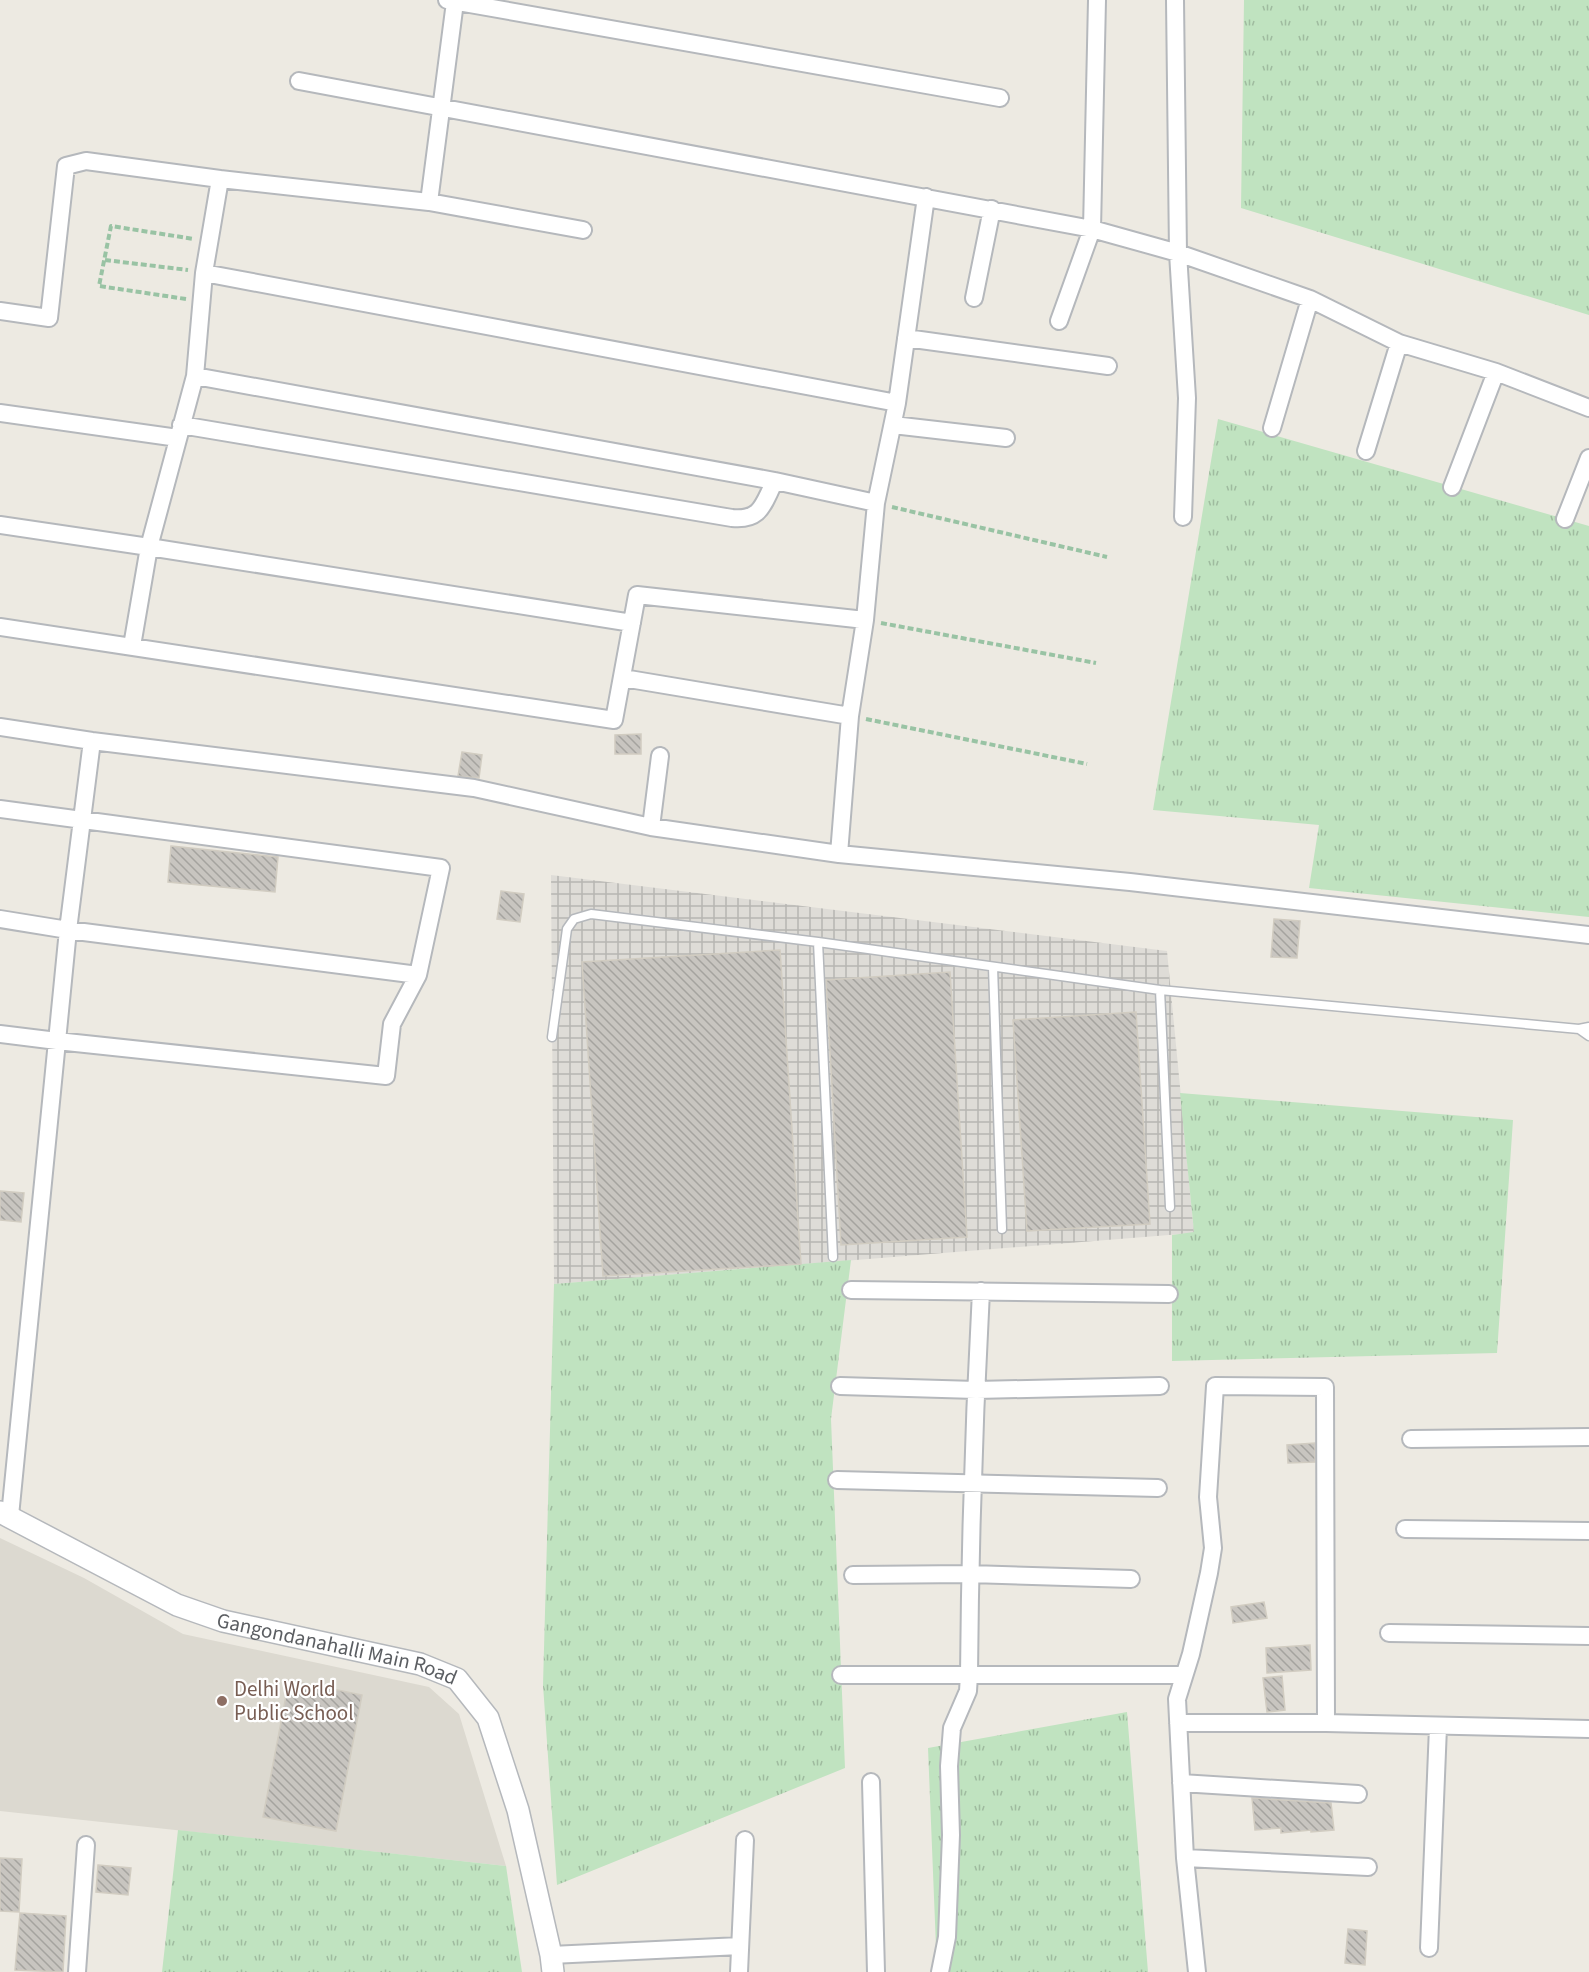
<svg xmlns="http://www.w3.org/2000/svg" width="1589" height="1972" viewBox="0 0 1589 1972" font-family="'Source Sans 3',sans-serif">
<style>
.industrial{fill:url(#industrial-grid)}
.education{fill:#dcd9d0}
.grass{fill:url(#grass-tufts)}
.building{fill:url(#building-back-hatch);stroke:#d1ccc1;stroke-width:1.5}
.lines{fill:none;stroke-linecap:round;stroke-linejoin:round}
.service-casing{stroke:#b5b8bc;stroke-width:11}
.minor-casing{stroke:#b5b8bc;stroke-width:20}
.tertiary-casing{stroke:#b5b8bc;stroke-width:24}
.path{stroke:#99c3a4;stroke-width:4;stroke-dasharray:6 3;stroke-linecap:butt}
.service{stroke:#fff;stroke-width:8}
.minor{stroke:#fff;stroke-width:16}
.tertiary{stroke:#fff;stroke-width:21}
.education-dot{fill:#8d6e63;stroke:#fff;stroke-width:2}
.labels{text-anchor:middle;stroke-width:4.5;stroke-linejoin:round;paint-order:stroke}
.street-label{font-size:21px;fill:#5b5e62;stroke:#fff}
.education-label{font-size:21px;fill:#785e54;stroke:#fff;text-anchor:start}
</style>
<defs>
<pattern id="industrial-grid" width="8" height="8" patternUnits="userSpaceOnUse" patternTransform="scale(1.5)"><rect width="8" height="8" fill="#dedcd7"/><path d="M0 4h8M4 0v8" fill="none" stroke="#b7b6b2"/></pattern>
<pattern id="grass-tufts" width="24" height="20" patternUnits="userSpaceOnUse" patternTransform="scale(1.5)"><rect width="24" height="20" fill="#c0e3c0"/><path d="M3 7l-1-3M5 7V3M7 7l1-3M15 17l-1-3M17 17v-4M19 17l1-3" fill="none" stroke="#9fbb9f"/></pattern>
<pattern id="building-back-hatch" width="6" height="6" patternUnits="userSpaceOnUse" patternTransform="scale(1.5)"><rect width="6" height="6" fill="#c8c5c0"/><path d="M-1 5l2 2M0 0l6 6M5-1l2 2" fill="none" stroke="#a5a39f"/></pattern>
</defs>
<rect width="100%" height="100%" fill="#edeae2"/>
<path class="industrial" d="M551,875L1167,951L1194,1233L554,1284Z"/>
<path class="education" d="M0,1538L84,1578L183,1634L429,1687L459,1714L506,1866L0,1811Z"/>
<path class="grass" d="M1244,0H1589V315L1241,208Z
M1218,419L1589,526V917L1309,888L1319,825L1153,810Z
M1180,1093L1513,1120L1497,1353L1172,1361V1235L1194,1232Z
M851,1260L831,1419L845,1768L557,1885L543,1685L554,1284Z
M1127,1712L1148,1972H937L928,1748Z
M178,1830L506,1866L522,1972H162Z"/>
<path class="building" d="M641,734V754H615V735Z
M462,752L482,755L479,778L458,776Z
M171,846L278,857L275,892L168,882Z
M501,891L524,894L520,922L497,919Z
M1274,919L1300,921L1297,958L1271,957Z
M780,950L801,1264L603,1276L582,962Z
M950,972L967,1237L841,1245L826,980Z
M1136,1012L1150,1224L1027,1231L1013,1020Z
M0,1191L24,1193L21,1222L0,1220Z
M1315,1443V1462L1288,1463L1287,1445Z
M1264,1602L1267,1618L1233,1623L1231,1607Z
M1310,1645L1311,1670L1267,1673L1266,1648Z
M1282,1676L1285,1710L1267,1712L1263,1678Z
M289,1680L362,1695L336,1831L263,1817Z
M1252,1798L1331,1803L1334,1830L1311,1832V1830L1281,1833V1828L1255,1830Z
M0,1858L22,1859L19,1912L0,1911Z
M98,1865L131,1868L128,1895L96,1892Z
M20,1913L66,1916L63,1972L15,1970Z
M1348,1929L1367,1931L1365,1965L1345,1963Z"/>
<g class="lines">
<defs>
<path id="service" d="M818,942L833,1257
M993,967L1002,1229
M1160,990L1170,1207
M1589,1027L1579,1029L1589,1036
M552,1037L567,929L574,919L591,914L818,942L1160,990L1579,1029"/>
<path id="minor" d="M447,0L1000,98
M1175,0L1178,253L1187,398L1183,517
M299,81L1092,229L1178,253L1310,299L1399,343L1496,372L1589,408
M429,202L455,2
M583,230L429,202L220,179L204,273L195,376L775,481L876,503
M204,273L897,403
M974,298L992,209
M0,311L49,318L66,166L86,161L220,179
M1059,321L1092,229L1097,0
M906,338L1108,366
M0,413L178,438
M181,425L732,518C762,521 763,503 775,481
M893,425L1006,438
M1272,428L1310,299
M1366,451L1399,343
M1452,487L1496,372
M1565,519L1589,458
M0,525L149,547L195,376
M0,627L614,720L637,595L865,620
M132,646L149,547L632,623
M623,678L850,716
M0,727L92,741L474,788L651,827L839,854L1130,882L1589,935
M0,809L441,868L418,975L68,930L0,919
M651,827L660,756
M839,854L850,716L865,620L876,503L897,403L926,197
M0,1034L57,1041L386,1076L392,1024L418,975
M851,1290L1169,1294
M840,1386L976,1390L1160,1386
M1411,1439L1589,1437
M837,1480L1158,1488
M10,1516L68,930L92,741
M1405,1529L1589,1531
M853,1575L970,1574L1131,1579
M1389,1633L1589,1636
M841,1675H1184
M1178,1723H1326L1589,1729
M871,1782L876,1972
M1181,1783L1358,1794
M1185,1858L1368,1867
M1429,1948L1438,1727
M551,1955L740,1946
M77,1972L86,1845
M739,1972L745,1840
M940,1972L947,1937L951,1835L949,1766L952,1728L968,1691L969,1675C970,1547 974,1419 981,1291
M1197,1972L1185,1858L1177,1699L1191,1654L1209,1573L1213,1548L1208,1497L1215,1386L1325,1387L1326,1723"/>
<g id="tertiary">
<path id="s1" d="M0,1512L177,1605L223,1621L420,1664L457,1679L488,1718L518,1810L551,1955L553,1972"/>
</g>
</defs>
<use href="#service" class="service-casing"/>
<use href="#minor" class="minor-casing"/>
<use href="#tertiary" class="tertiary-casing"/>
<path class="path" d="M105,260L188,270
M186,299L99,286L111,226L194,239
M892,507L1107,557
M881,623L1096,663
M866,719L1087,764"/>
<use href="#service" class="service"/>
<use href="#minor" class="minor"/>
<use href="#tertiary" class="tertiary"/>
</g>
<circle class="education-dot" cx="222" cy="1701" r="6"/>
<g class="labels">
<g class="street-label">
<text dy="7" stroke="none"><textPath href="#s1" startOffset="366">Gangondanahalli Main Road</textPath></text>
</g>
<g class="education-label">
<text x="234" y="1696">Delhi World<tspan x="234" dy="24">Public School</tspan></text>
</g>
</g>
</svg>
